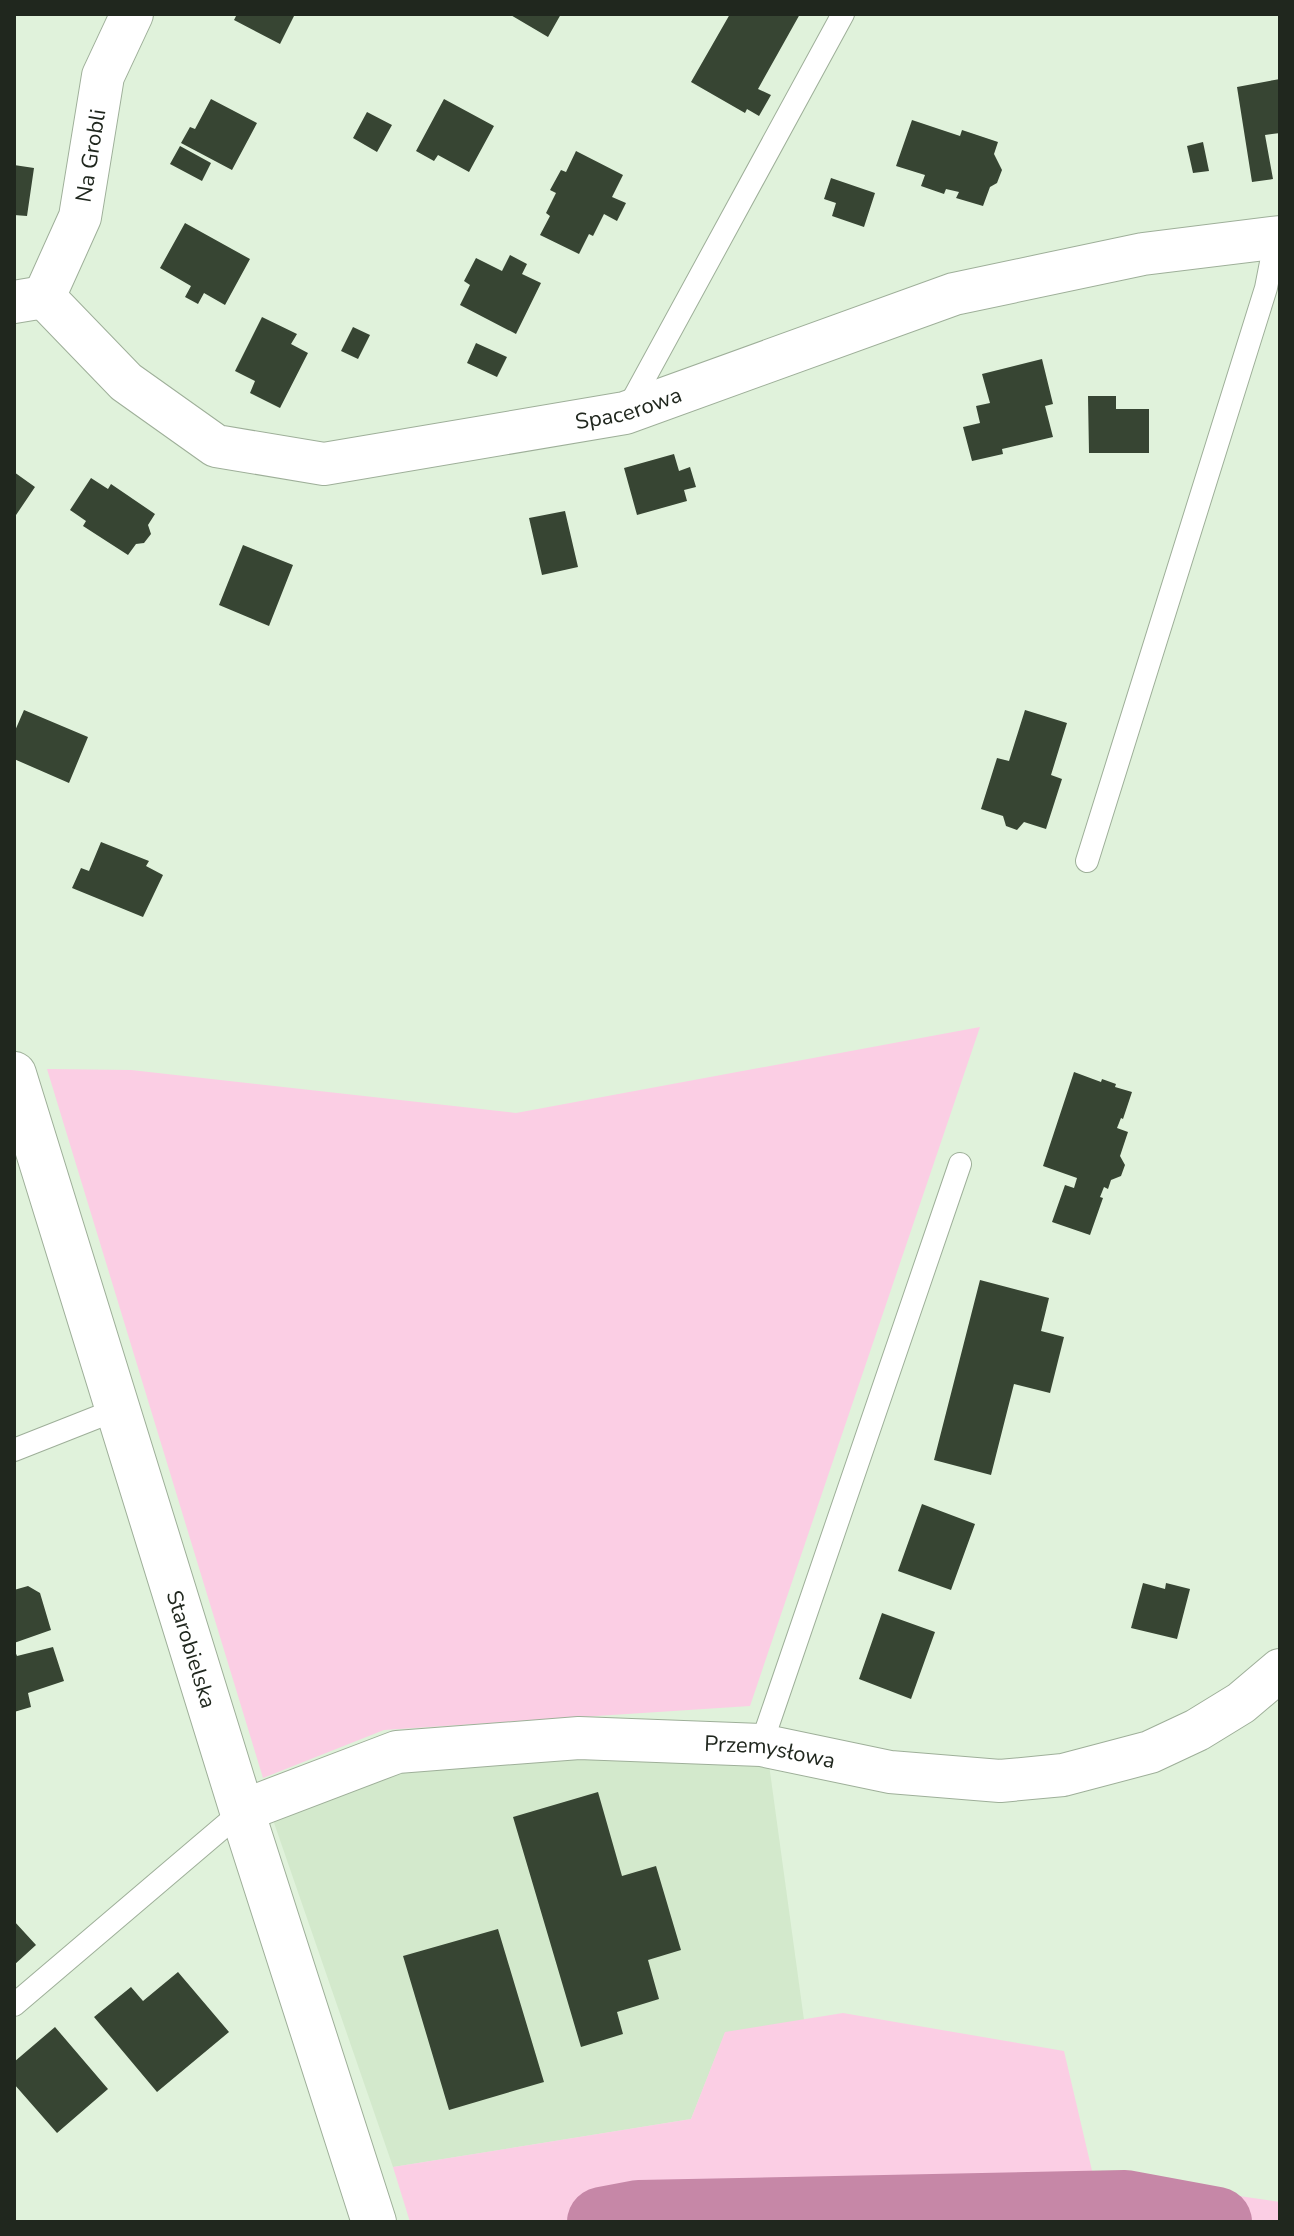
<svg xmlns="http://www.w3.org/2000/svg" width="1294" height="2236" viewBox="0 0 1294 2236" font-family="'Nunito Sans',sans-serif">
<style>
.built{fill:#d3e9cc}
.green{fill:#fbcee4}
.lines{fill:none;stroke-linecap:round;stroke-linejoin:round}
.river{stroke:#c687a7;stroke-width:70}
.building{fill:#374533}
.lane-casing{stroke:#9eaf99;stroke-width:24}
.street-casing{stroke:#9eaf99;stroke-width:44}
.secondary-casing{stroke:#9eaf99;stroke-width:46}
.lane{stroke:#fff;stroke-width:22}
.street{stroke:#fff;stroke-width:42}
.secondary{stroke:#fff;stroke-width:44}
.labels{text-anchor:middle;stroke-width:8;stroke-linejoin:round;paint-order:stroke}
.street-label{font-size:22px;fill:#20271e;stroke:#fff}
</style>
<rect width="100%" height="100%" fill="#e0f2db"/>
<path class="built" d="M582,1747L768,1757L804,2020L725,2033L691,2119L393,2167L272,1817L399,1764Z"/>
<path class="green" d="M980,1027L750,1706L384,1730L263,1778L47,1069L131,1070L516,1113Z
M843,2013L1064,2051L1093,2175L1280,2202V2222H410L393,2167L691,2119L725,2032Z"/>
<g class="lines">
<path class="river" d="M602,2222L639,2215L1125,2205L1217,2222"/>
</g>
<path class="building" d="M237,14H295L280,44L234,20Z
M509,14H561L548,37Z
M730,14H800L758,89L771,95L759,116L747,109L745,113L691,82Z
M1280,79V133L1265,135L1273,179L1252,182L1237,87Z
M211,99L257,123L232,170L181,143L190,127L195,129Z
M444,99L494,126L469,172L438,155L434,161L416,151Z
M367,112L392,125L377,152L353,138Z
M912,120L960,136L962,130L998,142L994,154L1002,170L997,183L990,187L983,206L956,198L959,192L946,189L944,194L921,186L925,175L896,166Z
M1203,142L1209,171L1193,173L1187,146Z
M180,146L211,163L202,181L170,164Z
M576,151L623,175L612,197L626,203L617,221L604,214L593,236L589,234L579,254L540,235L550,216L546,213L556,193L550,190L561,170L566,172Z
M14,165L34,168L27,216L14,215Z
M831,178L875,193L864,227L832,216L836,203L824,199Z
M185,223L250,259L225,305L204,293L198,304L185,297L191,286L160,268Z
M510,255L527,264L522,274L541,283L516,334L460,305L470,285L464,281L476,258L502,271Z
M262,317L297,334L291,344L308,353L280,408L250,393L255,381L235,371Z
M353,327L370,335L358,359L341,351Z
M476,343L507,357L497,377L467,363Z
M1042,359L1053,404L1045,406L1053,437L1002,449L1003,454L972,461L963,427L980,423L976,406L990,403L982,374Z
M1088,396H1116V409H1149V453H1089Z
M674,454L679,471L690,467L696,487L684,490L687,501L637,515L624,468Z
M14,472L35,487L14,518Z
M91,478L108,489L111,484L155,514L148,525L151,534L144,543L136,544L128,555L83,526L86,521L70,510Z
M565,511L578,567L542,575L529,518Z
M243,545L293,565L269,626L219,605Z
M24,710L88,737L69,783L14,759V733Z
M1025,710L1067,723L1051,775L1062,779L1046,829L1024,822L1017,830L1006,826L1003,816L981,809L997,758L1009,761Z
M101,842L149,861L146,866L163,875L143,917L72,888L81,868L89,871Z
M1074,1072L1101,1082L1102,1079L1116,1084L1115,1087L1132,1092L1123,1119L1121,1118L1117,1128L1128,1132L1120,1156L1125,1165L1121,1176L1111,1180L1108,1189L1104,1187L1100,1197L1103,1198L1090,1235L1052,1222L1065,1185L1074,1188L1077,1178L1043,1166Z
M980,1280L1049,1298L1041,1331L1064,1337L1050,1393L1014,1384L991,1475L934,1460Z
M922,1504L975,1524L951,1590L898,1571Z
M1143,1583L1165,1589L1166,1583L1190,1589L1177,1639L1131,1628Z
M28,1586L40,1593L51,1630L14,1643V1590Z
M882,1613L935,1632L911,1699L859,1679Z
M53,1647L64,1681L28,1693L31,1707L14,1712V1649L17,1656Z
M598,1792L622,1876L656,1866L681,1950L648,1960L659,1999L617,2012L623,2034L581,2047L513,1817Z
M14,1921L36,1945L14,1965Z
M498,1929L544,2082L449,2110L403,1956Z
M178,1972L229,2032L157,2092L94,2017L131,1987L143,2001Z
M55,2027L108,2089L57,2133L14,2084V2062Z"/>
<g class="lines">
<defs>
<path id="lane" d="M626,412L843,14
M1087,861L1266,288L1276,237
M14,1450L118,1409
M761,1745L960,1164
M14,2005L242,1811"/>
<g id="street">
<path id="s1" d="M44,297L80,217L103,76L132,14"/>
<path id="s2" d="M14,302L44,297L126,382L216,446L324,464L625,413L954,294L1143,254L1280,237"/>
<path id="s3" d="M242,1811L397,1752L579,1738L761,1745L890,1772L1000,1781L1063,1775L1150,1752L1197,1730L1241,1703L1280,1670"/>
</g>
<g id="secondary">
<path id="s4" d="M14,1074L242,1811L374,2222"/>
</g>
</defs>
<use href="#lane" class="lane-casing"/>
<use href="#street" class="street-casing"/>
<use href="#secondary" class="secondary-casing"/>
<use href="#lane" class="lane"/>
<use href="#street" class="street"/>
<use href="#secondary" class="secondary"/>
</g>
<g class="labels">
<g class="street-label">
<text dy="8" stroke="none"><textPath href="#s1" startOffset="150">Na Grobli</textPath></text>
<text dy="8" stroke="none"><textPath href="#s2" startOffset="678">Spacerowa</textPath></text>
<text dy="8" stroke="none"><textPath href="#s4" startOffset="602">Starobielska</textPath></text>
<text dy="8" stroke="none"><textPath href="#s3" startOffset="540">Przemysłowa</textPath></text>
</g>
</g>
<rect width="1294" height="2236" fill="none" stroke="#20271e" stroke-width="32"/>
</svg>
